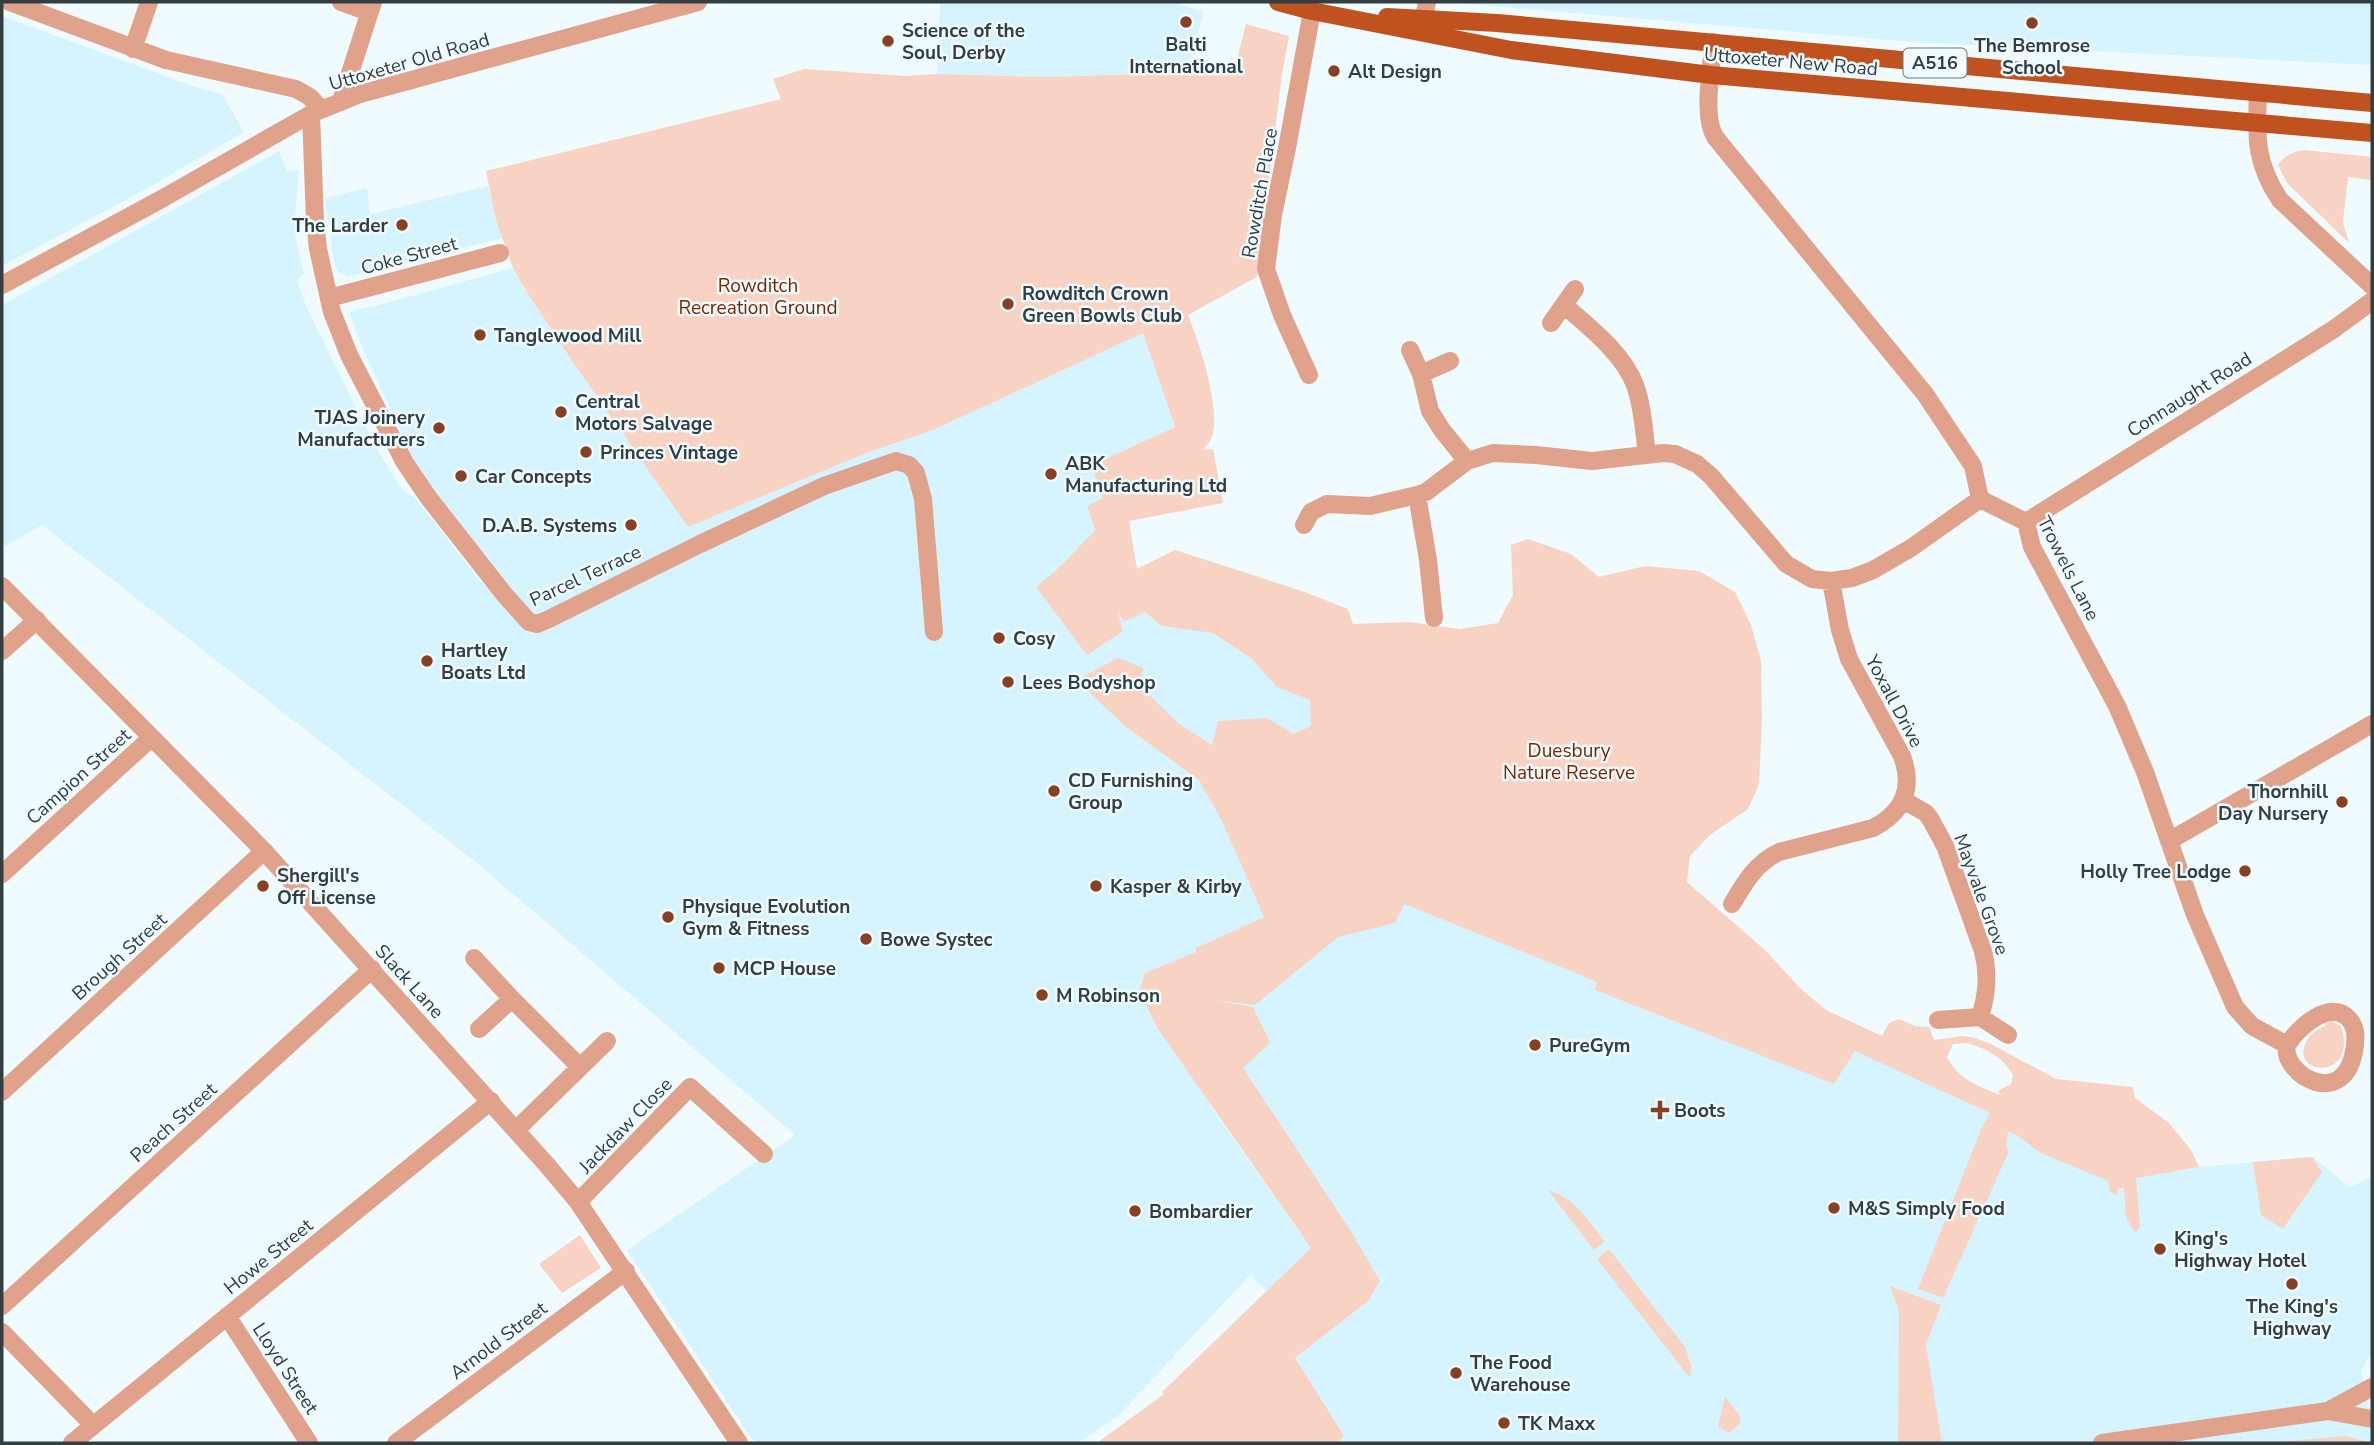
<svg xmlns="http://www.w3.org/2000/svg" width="2374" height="1445" viewBox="0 0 2374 1445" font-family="'Nunito Sans',sans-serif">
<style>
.built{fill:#d6f4ff}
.green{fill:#f8d3c4;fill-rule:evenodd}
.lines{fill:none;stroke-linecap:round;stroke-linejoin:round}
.minor{stroke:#e0a28a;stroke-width:18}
.tertiary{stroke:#e0a28a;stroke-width:18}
.primary{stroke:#c05220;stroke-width:18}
.poi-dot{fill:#884022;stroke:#effbff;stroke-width:2.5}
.labels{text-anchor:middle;stroke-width:5;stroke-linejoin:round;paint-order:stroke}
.shield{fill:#effbff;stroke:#6b777b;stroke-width:2}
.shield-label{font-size:18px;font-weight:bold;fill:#323e42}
.poi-label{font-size:19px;font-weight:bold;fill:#323e42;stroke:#effbff;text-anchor:start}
.street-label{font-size:19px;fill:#323e42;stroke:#effbff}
.park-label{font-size:19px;fill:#782800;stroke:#effbff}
</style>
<rect width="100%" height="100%" fill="#effbff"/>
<path class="built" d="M940,2H1172L1204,12L1186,72L1048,77L937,74Z
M1467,2H2372V65L1914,42L1468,4Z
M2,16L195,87L222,94L244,132L148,188L2,266Z
M279,151L287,171L299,170L295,219L296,241L304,273L297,281L306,306L375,446L400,486L407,494L414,497L482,583L498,572L422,477L363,349L351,318L350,313L354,310L379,305L513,268L528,294L579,370L864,454L933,430L1143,332L1175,427L1101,461L1119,521L1063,564L1210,588L1606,943L1674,971L1887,1064L2127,1179L2199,1167L2312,1157L2350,1187L2372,1177V1352L2361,1371L2372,1420V1443H1339L1344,1434L1295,1358L1368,1301L1243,1068L1209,1104L1311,1248L1267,1291L1250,1275L1119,1415L1078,1443H757L749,1435L627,1250L795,1135L477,863L42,525L2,548V305Z
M488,186L502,238L348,277L339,272L334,264L325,198L367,188L370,214Z"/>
<path class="green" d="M1246,24L1289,36L1282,74L1258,270L1257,277L1188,315C1199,342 1221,408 1212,437C1211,441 1206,446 1203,450L1213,449L1223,503L1129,521L1137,569L1175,550L1302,591L1348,609L1353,624L1409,622L1460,629L1498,623L1513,595L1511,545L1528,539L1571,554L1599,577L1645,566L1699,571L1735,592L1751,625L1761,661L1762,720L1759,784L1748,809L1710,835L1690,856L1687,882L1765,950L1799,987L1826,1010L1882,1036L1889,1023L1899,1019L1915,1026L1929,1027L1934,1040L1963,1036L1975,1038L1991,1044L2056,1079L2133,1087L2135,1098L2169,1123L2191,1150L2199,1167L2136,1178L2140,1227L2135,1233L2126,1217L2124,1188H2119L2116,1195L2110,1192L2108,1181L2041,1153C2028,1146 2024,1136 2008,1132L2006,1146L2009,1151L1943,1298L1918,1289L1982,1127L1990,1113L1855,1051L1834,1084L1595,990L1597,982L1581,975L1404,904L1395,923L1338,937L1255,1005L1214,1000L1253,1007L1270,1043L1243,1068L1352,1233L1380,1281L1368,1301L1295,1358L1344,1435L1339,1443H1097L1164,1394L1162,1392L1311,1248L1158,1029L1139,991L1145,973L1196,952V948L1264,917L1222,821L1199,780L1125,726L1092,695L1078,679L1118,658L1143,668L1139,685L1179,724L1212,745L1218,721L1267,718L1294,734L1311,726L1310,700L1277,687L1252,659L1213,633L1162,626L1145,612L1125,621L1118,613L1123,631L1087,655L1036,587L1062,565L1095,530L1087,506L1103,498L1093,469L1101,461L1175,427L1143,333L933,430L864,454L688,527L575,365L528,294L513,268L496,220L486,171L781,99L773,79L804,69L905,76L937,74L1048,77L1234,71ZM1967,1043C1987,1049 2002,1056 2013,1075L2011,1084L1998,1091L2001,1095C1979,1087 1958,1079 1947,1057L1953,1044Z
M2304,150L2372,157V180L2348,177L2343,222L2349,243L2287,183L2278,165C2285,155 2292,152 2304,150Z
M2331,1021L2341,1026C2359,1081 2289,1077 2306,1042C2311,1032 2323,1027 2331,1021Z
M2312,1157L2322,1172L2283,1229L2261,1215L2253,1162Z
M1548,1190C1575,1198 1589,1221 1605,1242L1594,1250Z
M580,1235L601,1268L562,1293L539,1264Z
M1609,1249L1685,1347L1691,1366L1690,1378L1597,1259Z
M1890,1286L1941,1305L1926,1345L1942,1443H1898L1899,1311Z
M1725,1396L1740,1416V1424L1729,1433L1718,1427Z
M2345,1436L2372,1443H2268Z"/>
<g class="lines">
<path class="minor" d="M10,2L166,60L296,89L310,97L321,109
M341,2L369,12
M1421,32L1427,2
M1713,42C1712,68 1702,115 1715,137L1925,394L1973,466L1980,499L2026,522L2032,547L2117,706L2145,772L2195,915L2235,1007L2252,1026L2287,1045C2298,1028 2330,998 2349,1019C2356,1027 2356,1035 2355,1045C2347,1114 2280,1074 2287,1045
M133,49L149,2
M341,101L373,2
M311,114L315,221L318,249L332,312L349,355L405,463L428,497L504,594L529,622L537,624L549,619L700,544L824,486L896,461L909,465L916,473L923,499L934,632
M329,298L500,253
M1564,305C1589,327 1623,353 1635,385C1643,407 1644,432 1647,455
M1551,323L1575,289
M1410,350L1421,374
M1450,361L1421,374L1430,411L1442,430L1467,461
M1309,375L1282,315L1266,269L1273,215L1287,148L1312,11
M1417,495L1428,560L1434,618
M2026,522L2334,329L2372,301
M1304,525L1311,512L1327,504L1370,506L1417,495L1426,492L1467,461L1493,453L1536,455L1592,461L1663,453L1675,454L1697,464L1711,476L1786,564L1812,579L1831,581L1852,578L1873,570L1911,548L1980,499
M2,651L37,620
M1903,800L1926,813L1931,820L1945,846L1983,951C1989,975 1987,995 1980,1017
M2169,841L2372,724
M2,874L151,738
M1732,904C1745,882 1756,863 1779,852L1873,828C1903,812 1914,789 1902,756L1849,659L1840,630L1831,581
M474,958L512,999
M1938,1020L1980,1017L2008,1035
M479,1029L512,999L579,1066
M2,1092L264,851
M516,1130L607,1041
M578,1202L690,1087L764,1154
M2,1306L372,969
M227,1316L309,1443
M2,1332L93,1425
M72,1443L491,1101
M396,1443L626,1271"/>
<path class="tertiary" d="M2258,93C2256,136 2255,163 2280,200L2372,286
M2,285L158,201L311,114L360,94L698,2
M2,586L264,851L547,1165L578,1202L739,1443
M2328,1411L2372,1419
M2102,1443L2328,1411L2372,1387"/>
<path class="primary" d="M1278,2L1312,11L1511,50L1711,75L2372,133
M1387,17L1497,23L2372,103"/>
</g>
<g class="poi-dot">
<circle cx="1186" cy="22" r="7"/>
<circle cx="2032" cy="23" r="7"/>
<circle cx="888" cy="41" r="7"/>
<circle cx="1334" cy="71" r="7"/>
<circle cx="402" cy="225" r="7"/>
<circle cx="1008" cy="304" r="7"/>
<circle cx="480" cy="335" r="7"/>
<circle cx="561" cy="412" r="7"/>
<circle cx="439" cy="428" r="7"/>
<circle cx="586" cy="452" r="7"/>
<circle cx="1051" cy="474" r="7"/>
<circle cx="461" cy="476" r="7"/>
<circle cx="631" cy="525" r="7"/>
<circle cx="999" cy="638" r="7"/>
<circle cx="427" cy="661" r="7"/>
<circle cx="1008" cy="682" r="7"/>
<circle cx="1054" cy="791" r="7"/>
<circle cx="2342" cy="802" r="7"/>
<circle cx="2245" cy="871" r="7"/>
<circle cx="263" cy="886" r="7"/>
<circle cx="1096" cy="886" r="7"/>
<circle cx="668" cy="917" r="7"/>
<circle cx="866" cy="939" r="7"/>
<circle cx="719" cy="968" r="7"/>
<circle cx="1042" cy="995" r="7"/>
<circle cx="1535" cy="1045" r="7"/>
<path d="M1656.5 1099.5h7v7h7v7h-7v7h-7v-7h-7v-7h7z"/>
<circle cx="1834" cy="1208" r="7"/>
<circle cx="1135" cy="1211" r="7"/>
<circle cx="2160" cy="1249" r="7"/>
<circle cx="2292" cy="1284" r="7"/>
<circle cx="1456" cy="1373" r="7"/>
<circle cx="1504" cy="1423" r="7"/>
</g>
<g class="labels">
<rect class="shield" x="1903.5" y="48.5" width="63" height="29" rx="5"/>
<g class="shield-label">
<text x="1935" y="69">A516</text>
</g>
<g class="poi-label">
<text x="902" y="37">Science of the<tspan x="902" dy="22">Soul, Derby</tspan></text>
<text x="1186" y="51" text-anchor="middle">Balti<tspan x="1186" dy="22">International</tspan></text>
<text x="2032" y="52" text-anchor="middle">The Bemrose<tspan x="2032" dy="22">School</tspan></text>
<text x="1348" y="78">Alt Design</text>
<text x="388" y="232" text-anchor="end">The Larder</text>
<text x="1022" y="300">Rowditch Crown<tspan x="1022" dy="22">Green Bowls Club</tspan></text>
<text x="494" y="342">Tanglewood Mill</text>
<text x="575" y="408">Central<tspan x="575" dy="22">Motors Salvage</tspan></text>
<text x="425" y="424" text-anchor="end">TJAS Joinery<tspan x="425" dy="22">Manufacturers</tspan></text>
<text x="600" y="459">Princes Vintage</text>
<text x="1065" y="470">ABK<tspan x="1065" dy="22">Manufacturing Ltd</tspan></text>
<text x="475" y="483">Car Concepts</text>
<text x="617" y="532" text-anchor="end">D.A.B. Systems</text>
<text x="1013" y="645">Cosy</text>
<text x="441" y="657">Hartley<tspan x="441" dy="22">Boats Ltd</tspan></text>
<text x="1022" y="689">Lees Bodyshop</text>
<text x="1068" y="787">CD Furnishing<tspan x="1068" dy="22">Group</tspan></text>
<text x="2328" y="798" text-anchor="end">Thornhill<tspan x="2328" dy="22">Day Nursery</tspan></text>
<text x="2231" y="878" text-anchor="end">Holly Tree Lodge</text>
<text x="277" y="882">Shergill's<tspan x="277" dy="22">Off License</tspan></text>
<text x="1110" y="893">Kasper &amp; Kirby</text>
<text x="682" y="913">Physique Evolution<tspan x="682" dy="22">Gym &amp; Fitness</tspan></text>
<text x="880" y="946">Bowe Systec</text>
<text x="733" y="975">MCP House</text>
<text x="1056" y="1002">M Robinson</text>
<text x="1549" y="1052">PureGym</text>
<text x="1674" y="1117">Boots</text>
<text x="1848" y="1215">M&amp;S Simply Food</text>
<text x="1149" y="1218">Bombardier</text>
<text x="2174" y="1245">King's<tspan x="2174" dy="22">Highway Hotel</tspan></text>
<text x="2292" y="1313" text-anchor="middle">The King's<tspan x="2292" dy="22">Highway</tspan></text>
<text x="1470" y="1369">The Food<tspan x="1470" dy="22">Warehouse</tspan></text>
<text x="1518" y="1430">TK Maxx</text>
</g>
<g class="street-label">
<text transform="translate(409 61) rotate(-16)" y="7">Uttoxeter Old Road</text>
<text transform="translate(1791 61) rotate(5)" y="7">Uttoxeter New Road</text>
<text transform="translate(1259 193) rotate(-80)" y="7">Rowditch Place</text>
<text transform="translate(409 255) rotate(-15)" y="7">Coke Street</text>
<text transform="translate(2189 394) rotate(-32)" y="7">Connaught Road</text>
<text transform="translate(2069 568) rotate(63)" y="7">Trowels Lane</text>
<text transform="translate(585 575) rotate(-25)" y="7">Parcel Terrace</text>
<text transform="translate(1895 701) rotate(62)" y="7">Yoxall Drive</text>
<text transform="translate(78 776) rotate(-42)" y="7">Campion Street</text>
<text transform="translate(1982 894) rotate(70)" y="7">Mayvale Grove</text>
<text transform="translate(119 956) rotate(-42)" y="7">Brough Street</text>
<text transform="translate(410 981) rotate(48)" y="7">Slack Lane</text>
<text transform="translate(173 1122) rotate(-42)" y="7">Peach Street</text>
<text transform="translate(625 1125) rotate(-46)" y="7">Jackdaw Close</text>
<text transform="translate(268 1256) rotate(-39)" y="7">Howe Street</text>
<text transform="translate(498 1340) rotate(-37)" y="7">Arnold Street</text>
<text transform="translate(286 1368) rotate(57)" y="7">Lloyd Street</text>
</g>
<g class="park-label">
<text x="758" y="292">Rowditch<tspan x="758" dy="22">Recreation Ground</tspan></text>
<text x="1569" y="757">Duesbury<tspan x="1569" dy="22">Nature Reserve</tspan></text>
</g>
</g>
<rect width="2374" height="1445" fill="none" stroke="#323e42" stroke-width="7"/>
</svg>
